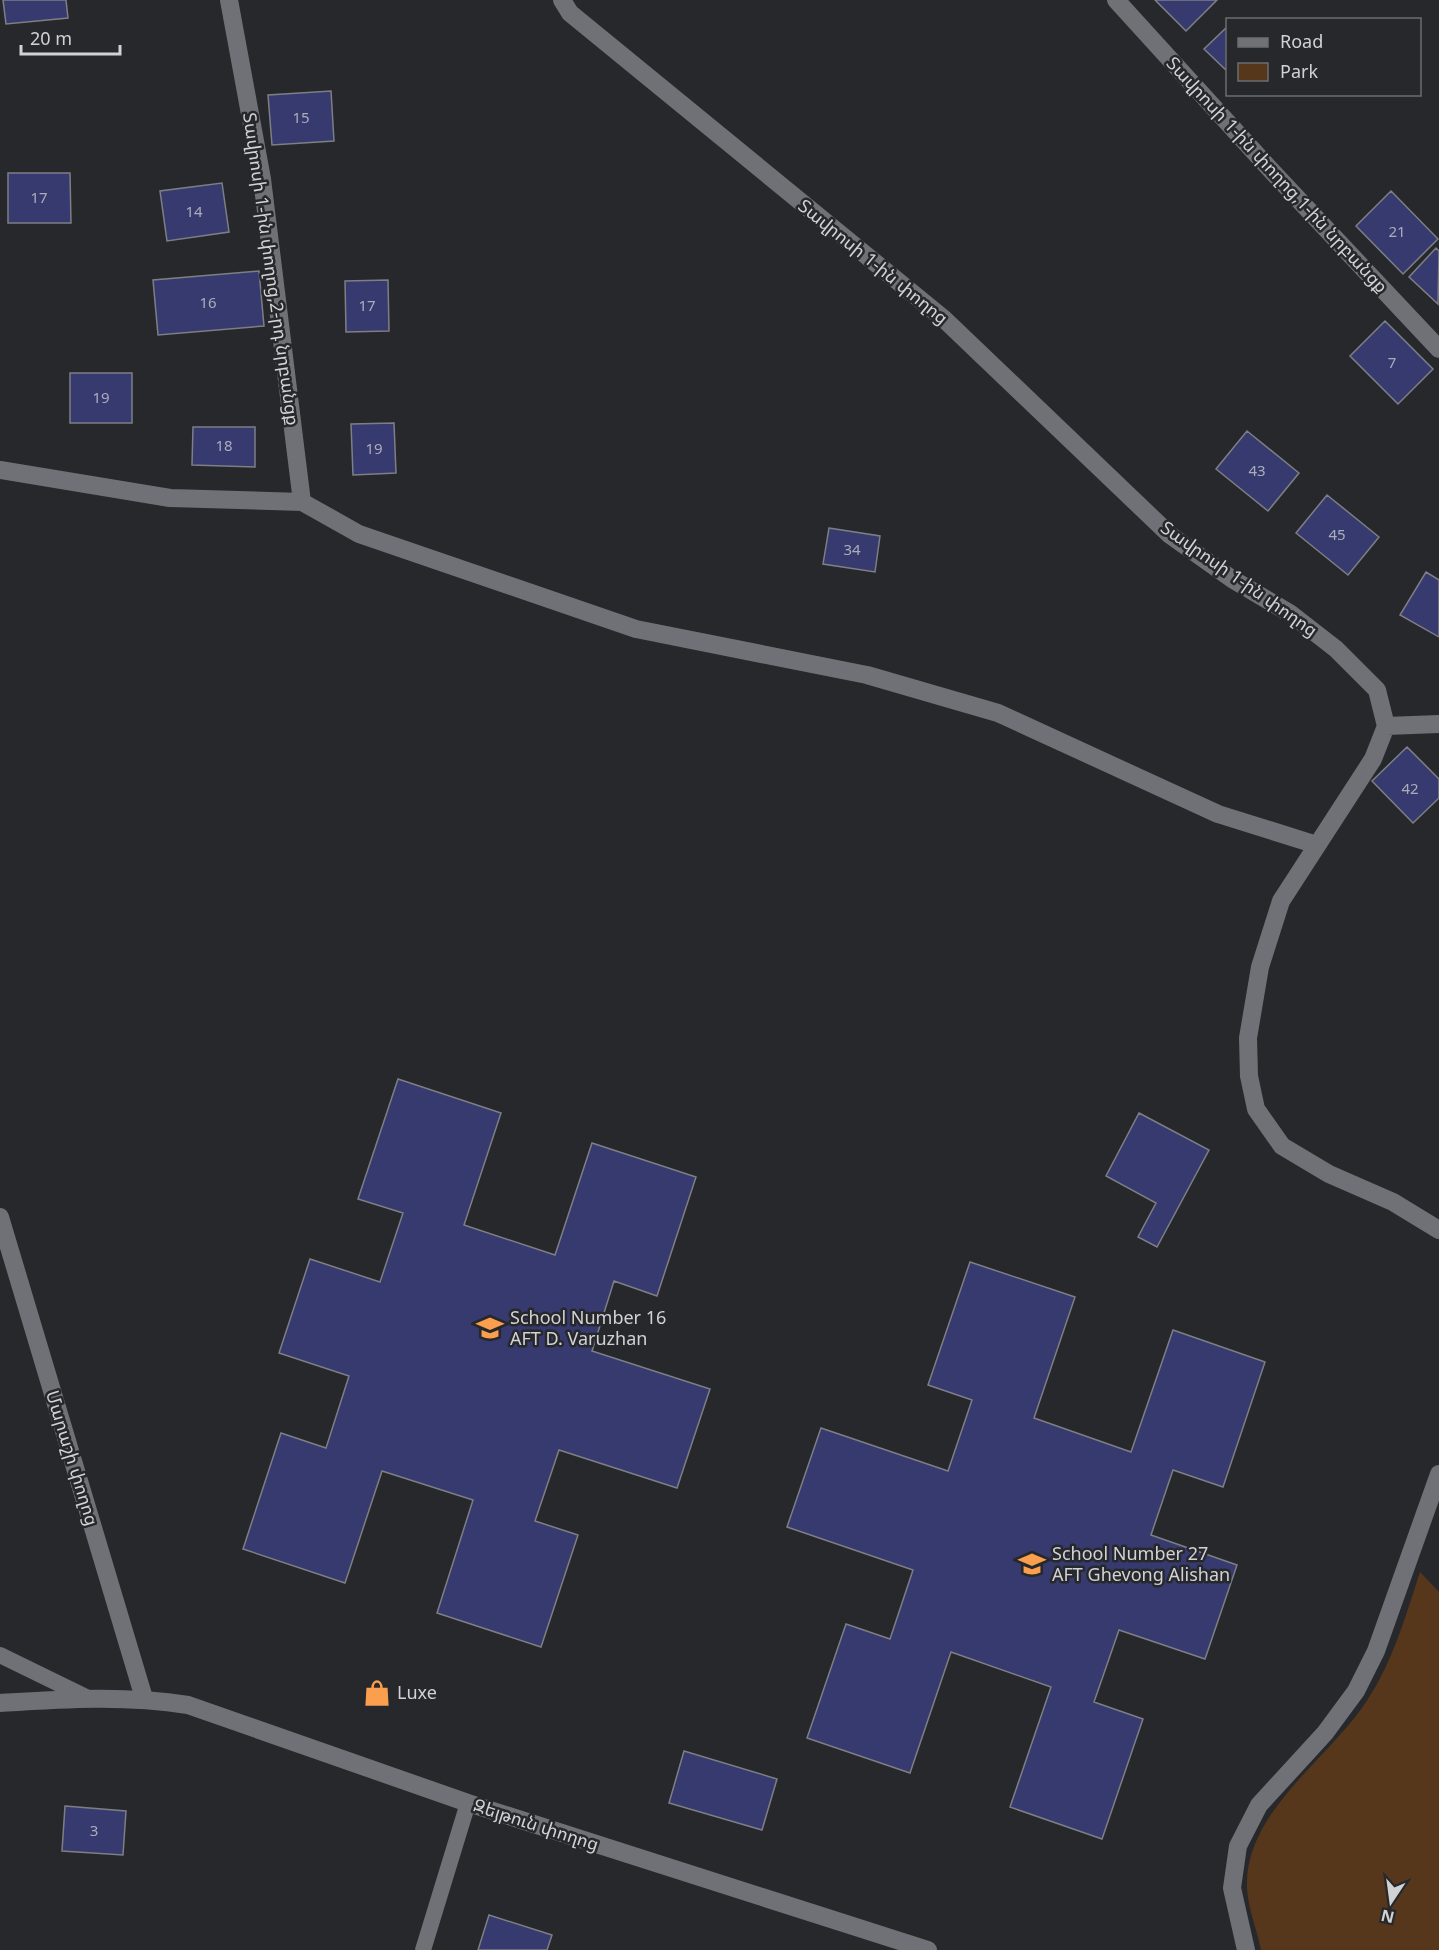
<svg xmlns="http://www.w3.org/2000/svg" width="1439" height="1950" viewBox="0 0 1439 1950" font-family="'Noto Sans','Noto Sans Armenian',sans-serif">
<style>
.green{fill:#57371b}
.building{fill:#373a6e;stroke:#7e7f84;stroke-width:1.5}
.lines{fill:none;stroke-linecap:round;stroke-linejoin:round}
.lane{stroke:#707176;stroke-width:16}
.street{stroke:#707176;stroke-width:18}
.secondary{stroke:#707176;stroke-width:18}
.labels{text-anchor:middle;stroke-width:5;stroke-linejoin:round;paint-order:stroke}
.number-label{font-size:15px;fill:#abacbb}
.street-label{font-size:18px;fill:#d2d2d5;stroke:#27282c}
.poi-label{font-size:18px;fill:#d2d2d5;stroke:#27282c;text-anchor:start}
</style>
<rect width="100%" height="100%" fill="#27282c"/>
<path class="green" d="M1420,1572L1439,1592V1950H1261C1257,1930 1248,1908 1247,1888C1244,1811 1331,1758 1368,1699C1393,1661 1406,1615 1420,1572Z"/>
<path class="building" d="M3,0H66L68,18L6,24Z
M1155,0H1217L1186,31Z
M1228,26V72L1204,49Z
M331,91L334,141L272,145L268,95Z
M8,173H70L71,223H8Z
M222,183L229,232L167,241L160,191Z
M1391,191L1438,239L1403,274L1356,226Z
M1436,248L1439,251L1438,304L1409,277Z
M259,271L264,326L158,335L153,280Z
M388,280L389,331L346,332L345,281Z
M1385,321L1433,369L1398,404L1350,356Z
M70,373H132V423H70Z
M394,423L396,473L353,475L351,424Z
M193,427H255V467L192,465Z
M1247,431L1299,473L1268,511L1216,469Z
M1327,495L1379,537L1348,575L1296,533Z
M829,528L880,536L875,572L823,564Z
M1426,572L1439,580V637L1400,615Z
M1407,747L1439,779V798L1413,823L1372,781Z
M398,1079L501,1113L464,1225L555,1255L592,1143L696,1177L657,1296L614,1281L592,1351L710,1389L677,1488L559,1450L535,1521L578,1535L541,1647L437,1613L473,1500L382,1471L345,1583L243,1549L281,1433L326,1448L349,1376L279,1353L310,1259L380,1282L403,1213L358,1199Z
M1139,1113L1209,1150L1157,1247L1138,1237L1156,1203L1106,1176Z
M970,1262L1075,1297L1034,1418L1131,1452L1173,1330L1265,1362L1223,1487L1173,1470L1151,1535L1237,1565L1205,1659L1119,1630L1094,1702L1143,1719L1102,1839L1010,1807L1051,1687L951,1652L910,1773L807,1738L846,1624L890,1639L913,1570L787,1527L821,1428L948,1471L972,1400L928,1385Z
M684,1751L777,1779L762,1830L669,1803Z
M65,1806L126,1811L123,1855L62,1851Z
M489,1915L552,1935L547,1950H478Z"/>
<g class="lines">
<path class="lane" d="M0,1655L88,1698
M423,1950L468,1803"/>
<path class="street" d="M229,0L262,179L302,502
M562,0L570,13L944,319L1170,535L1232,579L1291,614L1336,649L1377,690L1386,726L1373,759L1281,901L1260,967L1248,1038L1249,1076L1256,1109L1282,1146L1329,1174L1393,1202L1439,1230
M1116,0L1268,167L1439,349
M0,470L170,498L302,502L359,534L636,629L867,675L998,713L1218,814L1317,845
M1386,726L1439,724
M0,1217L144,1698
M1246,1950L1232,1888L1238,1846L1259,1805L1325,1733L1356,1691L1376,1651L1439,1474"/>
<path class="secondary" d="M0,1703C64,1699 125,1695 188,1705L468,1803L928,1950"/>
</g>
<defs>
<symbol id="school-bare" viewBox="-9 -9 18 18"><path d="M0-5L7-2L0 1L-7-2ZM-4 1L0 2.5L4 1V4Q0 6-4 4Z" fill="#f99f4d" stroke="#27282c" stroke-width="2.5" paint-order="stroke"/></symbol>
<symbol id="shop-bare" viewBox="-9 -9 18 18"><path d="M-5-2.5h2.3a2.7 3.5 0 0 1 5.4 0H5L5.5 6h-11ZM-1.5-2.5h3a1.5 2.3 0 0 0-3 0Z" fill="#f99f4d" stroke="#27282c" stroke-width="2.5" paint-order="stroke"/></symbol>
</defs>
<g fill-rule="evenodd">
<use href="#school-bare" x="471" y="1309" width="38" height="38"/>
<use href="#school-bare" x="1013" y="1545" width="38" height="38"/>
<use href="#shop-bare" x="358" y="1674" width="38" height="38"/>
</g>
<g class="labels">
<g class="number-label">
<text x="301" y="123">15</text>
<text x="39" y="203">17</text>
<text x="194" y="217">14</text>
<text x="1397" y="237">21</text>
<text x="208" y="308">16</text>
<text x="367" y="311">17</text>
<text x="1392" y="368">7</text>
<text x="101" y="403">19</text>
<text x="224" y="451">18</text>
<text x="374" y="454">19</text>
<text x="1257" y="476">43</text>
<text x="1337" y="540">45</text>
<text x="852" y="555">34</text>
<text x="1410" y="794">42</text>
<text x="94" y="1836">3</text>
</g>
<g class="street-label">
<text transform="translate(1277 175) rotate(47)" y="6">Տավրոսի 1-ին փողոց,1-ին նրբանցք</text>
<text transform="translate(873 262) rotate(39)" y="6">Տավրոսի 1-ին փողոց</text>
<text transform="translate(271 269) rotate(82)" y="6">Տավրոսի 1-ին փողոց,2-րդ նրբանցք</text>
<text transform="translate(1239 579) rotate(35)" y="6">Տավրոսի 1-ին փողոց</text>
<text transform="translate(72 1458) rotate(73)" y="6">Մարաշի փողոց</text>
<text transform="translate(536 1825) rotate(18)" y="6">Զեյթուն փողոց</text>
</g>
<g class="poi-label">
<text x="510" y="1324">School Number 16<tspan x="510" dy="21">AFT D. Varuzhan</tspan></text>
<text x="1052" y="1560">School Number 27<tspan x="1052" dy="21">AFT Ghevong Alishan</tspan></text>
<text x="397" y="1699">Luxe</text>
</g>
</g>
<rect x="1226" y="18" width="195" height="78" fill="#27282c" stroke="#6b6c70" stroke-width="1.5"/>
<rect x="1238" y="38" width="30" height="9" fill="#707176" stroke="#6b6c70" stroke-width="1.5"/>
<text x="1280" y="48" font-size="18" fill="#d2d2d5">Road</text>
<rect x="1238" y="63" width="30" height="18" fill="#57371b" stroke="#6b6c70" stroke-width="1.5"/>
<text x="1280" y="78" font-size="18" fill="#d2d2d5">Park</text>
<g transform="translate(1391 1902) rotate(193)" stroke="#27282c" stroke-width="4.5" paint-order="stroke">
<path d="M0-4.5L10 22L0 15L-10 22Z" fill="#d2d2d5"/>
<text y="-9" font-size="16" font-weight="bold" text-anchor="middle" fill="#d2d2d5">N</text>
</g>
<path d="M21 45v9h99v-9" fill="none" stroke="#d2d2d5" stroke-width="3"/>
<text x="30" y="45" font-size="18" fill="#d2d2d5" stroke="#27282c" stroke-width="4.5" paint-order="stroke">20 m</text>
</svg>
